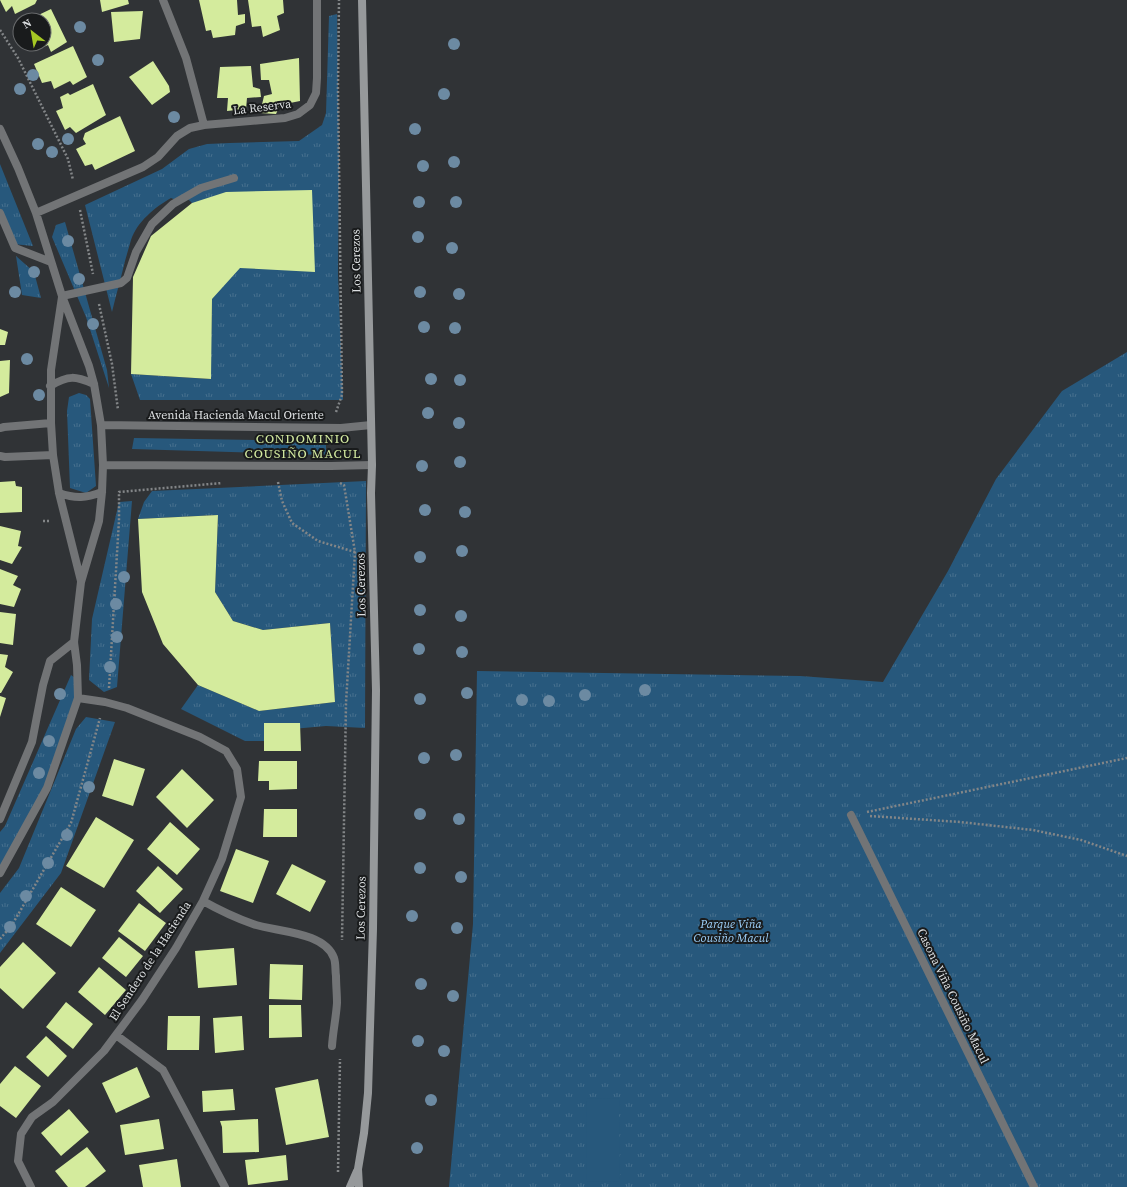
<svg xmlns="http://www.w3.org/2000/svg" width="1127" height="1187" viewBox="0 0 1127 1187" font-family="'Source Serif 4',serif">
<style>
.grass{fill:url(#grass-tufts)}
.pitch{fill:#27587c}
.building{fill:#d4eb9d}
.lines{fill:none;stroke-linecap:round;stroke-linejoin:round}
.path{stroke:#838688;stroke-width:2.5;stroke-dasharray:2 2;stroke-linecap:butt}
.lane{stroke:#727476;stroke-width:8}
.street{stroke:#727476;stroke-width:8}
.secondary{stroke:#96999b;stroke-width:8}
.tree{fill:#6c8aa2}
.labels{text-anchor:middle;stroke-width:4;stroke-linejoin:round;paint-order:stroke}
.street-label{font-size:12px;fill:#dcdfe1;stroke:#191b1c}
.park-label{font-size:12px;font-style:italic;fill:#9ed1fb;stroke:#191b1c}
.neighbourhood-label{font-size:13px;letter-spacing:1px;fill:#d5eca1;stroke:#191b1c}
</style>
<defs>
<pattern id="grass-tufts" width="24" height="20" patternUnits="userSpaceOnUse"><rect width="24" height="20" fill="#27587c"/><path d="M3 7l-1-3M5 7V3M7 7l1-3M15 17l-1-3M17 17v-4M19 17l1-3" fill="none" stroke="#46708e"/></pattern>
</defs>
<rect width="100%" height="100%" fill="#303336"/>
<path class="grass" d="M337,14L339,162L338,274L343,400H140L131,374L210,379L212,299L192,203L187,198L176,200L171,198C155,207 137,222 131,240C129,247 127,254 125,261C121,278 116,295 112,312L85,205L162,169L189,149L207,144L230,143L299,141L322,125L326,113L329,16Z
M0,164L33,246L13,244L0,213Z
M65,222L107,370L109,388L86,317L52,237L56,225Z
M16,256L34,272L41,298L22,295Z
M1127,352V1187H449L473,924L477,671L800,676L883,682L948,571L996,479L1062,391Z
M79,393L86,395L90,399L96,486L86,493L70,488L67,411L69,397Z
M134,438L326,441V455L132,449Z
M366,481L365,728L326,726L292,729L267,741H245L181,709L198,685L259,711L335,702L330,623L263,630L233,621L215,592L218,515L138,519L144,502L152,491Z
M132,501L117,687L104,692L89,680L92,619L119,502Z
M71,675L75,678V697L44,787L0,868V832L5,826Z
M86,717L115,722L61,873L0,953V893L19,868L76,729Z"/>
<path class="pitch" d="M619,1098L620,1181L587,1182L586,1099Z"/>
<path class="building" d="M0,0H37L35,4L15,14L12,6L6,12Z
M100,0H128L129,4L102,12Z
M199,0H237L238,15L245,14V23L236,26L235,35L213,38L211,30L206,31Z
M248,0H283L284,13L277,16L280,30L263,37L261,26L252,27Z
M51,9L67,42L51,52L48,45L35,51L33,44H44V20H28Z
M143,11L140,39L114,42L111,12Z
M20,24V40L13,27Z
M73,46L87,77L73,85L70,81L54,89L51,81L42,83L34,64Z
M299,58L300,101L280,105L276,114L260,113L264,96L272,94L269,80H261L260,64Z
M153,61L169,86L170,92L152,105L129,77Z
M251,66L253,87L260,89L261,97L247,98L246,109L227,111L228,98H217L220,67Z
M93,84L106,115L76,133L70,127L65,130L56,111L63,108L60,97L68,93L70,95Z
M120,116L135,151L95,170L92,164L85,166L76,149L86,144L83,139L85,133Z
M312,190L315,272L240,268L212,299L211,379L131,374L133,277L151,236L192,203L226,192Z
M0,329L8,332L5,345H0Z
M10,360L9,393L0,397V361Z
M15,481L16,486L22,487V512L0,513V482Z
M218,515L215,592L233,621L263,630L330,623L335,702L259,711L198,685L163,644L142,592L138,519Z
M0,526L21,531L18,546L22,547L12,564L0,560Z
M0,569L18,576L13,585L21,589L14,607L0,604Z
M0,612L16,614L13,645L0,643Z
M0,654L8,655L5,667L13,672L1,693H0Z
M0,696L6,698L0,717Z
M264,723H300L301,751H264Z
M114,759L145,769L133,806L102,796Z
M259,761H297V789L269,790V781H258Z
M182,769L214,800L187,828L156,797Z
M264,809H297V837H263Z
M96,817L134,840L104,888L66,866Z
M170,822L200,849L177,875L147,849Z
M236,849L269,861L253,903L220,891Z
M292,864L326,881L310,912L276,894Z
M158,866L183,889L160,913L136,891Z
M61,887L96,910L71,947L36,924Z
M139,903L166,923L145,951L118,931Z
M119,937L143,956L126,977L102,958Z
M23,942L56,973L23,1009L0,988V967Z
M234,948L237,985L198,988L195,951Z
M270,964L303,965L302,1000L269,999Z
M99,967L126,990L105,1015L78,992Z
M66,1002L93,1024L73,1049L46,1027Z
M269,1005H301L302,1037L269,1038Z
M168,1016H200L199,1050H167Z
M242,1016L244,1050L215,1053L213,1018Z
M46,1036L67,1056L48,1077L26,1057Z
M15,1066L41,1086L16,1118L0,1106V1084Z
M137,1067L150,1097L116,1113L102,1083Z
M318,1079L329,1137L286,1145L275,1088Z
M233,1089L235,1110L203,1112L202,1091Z
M69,1109L89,1132L61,1156L41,1133Z
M159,1119L164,1149L125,1155L120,1125Z
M258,1119L259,1152L223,1153L222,1127L220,1121Z
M87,1147L106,1171L85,1187H68L55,1171Z
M286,1155L288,1180L248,1185L245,1160Z
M177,1159L181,1187H143L139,1165Z"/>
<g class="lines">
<path class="path" d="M0,30L18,58L68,159L73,180
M80,210L93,274
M99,304L112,364L118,410
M336,412L342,395L338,88L339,0
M278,482L282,501L292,523L318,541L355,552
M340,483L344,485L355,552L346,703L342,940
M43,521H50
M109,688L119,520V492L222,483
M867,812L1127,758
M870,816L960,822L1033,830L1081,840L1127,856
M0,939L12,925L71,823L100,718
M338,1172L340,1059"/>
<path class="lane" d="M62,296L121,283L127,278L136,252L152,224L173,204L201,188L234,178
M851,815L1034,1187"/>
<path class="street" d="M204,125L285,118L298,114L310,105L316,93L317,78V0
M0,129L18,168L36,213L62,296L89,366L94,384L101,425L103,465L102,492L99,521L81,582L74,642L77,665L78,698L47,788L0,873
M0,213L15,248L51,262
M36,213L143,167L158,157L177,136L190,128L204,125L186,58L163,0
M62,297L51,370V423L53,455L59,493L81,581
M50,386C69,375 75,376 94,384
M101,425L341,428L371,425
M0,428L4,427L51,423
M0,456L5,457L53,455
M103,465L331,466L372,465
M59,493C76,499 86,498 102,492
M0,819L32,742L43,685L50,661L74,642
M203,901C219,910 236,918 253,924C275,932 324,931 334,958C336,964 335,970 336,976C336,985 337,994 337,1003C336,1018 333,1031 332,1046
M116,1035L163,1070L225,1187
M31,1187L18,1161L21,1134L32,1117L53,1102L104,1051L142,1000L176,948L203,901L222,859L241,797L237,769L226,751L200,737L127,708L105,702L78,698"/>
<path class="secondary" d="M350,1187L357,1171
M359,1187L358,1169L364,1133L368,1093L373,929L376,690L371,493L372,465L362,0"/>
</g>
<g class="tree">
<circle cx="80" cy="27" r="6"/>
<circle cx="454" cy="44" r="6"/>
<circle cx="98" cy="60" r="6"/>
<circle cx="33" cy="75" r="6"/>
<circle cx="20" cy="89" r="6"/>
<circle cx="444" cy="94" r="6"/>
<circle cx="174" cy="117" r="6"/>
<circle cx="415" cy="129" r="6"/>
<circle cx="68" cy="139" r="6"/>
<circle cx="38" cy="144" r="6"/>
<circle cx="52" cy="152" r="6"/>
<circle cx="454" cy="162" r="6"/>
<circle cx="423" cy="166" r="6"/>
<circle cx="419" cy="202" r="6"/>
<circle cx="456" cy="202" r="6"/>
<circle cx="418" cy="237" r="6"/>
<circle cx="68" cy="241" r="6"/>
<circle cx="452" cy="248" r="6"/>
<circle cx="34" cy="272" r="6"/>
<circle cx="79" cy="279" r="6"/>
<circle cx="15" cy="292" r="6"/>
<circle cx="420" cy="292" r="6"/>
<circle cx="459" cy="294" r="6"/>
<circle cx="93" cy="324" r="6"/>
<circle cx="424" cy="327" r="6"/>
<circle cx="455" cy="328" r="6"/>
<circle cx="27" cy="359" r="6"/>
<circle cx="431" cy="379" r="6"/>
<circle cx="460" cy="380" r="6"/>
<circle cx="39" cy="395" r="6"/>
<circle cx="428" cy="413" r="6"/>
<circle cx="459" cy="423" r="6"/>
<circle cx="460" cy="462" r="6"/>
<circle cx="422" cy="466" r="6"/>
<circle cx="425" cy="510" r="6"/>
<circle cx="465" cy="512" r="6"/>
<circle cx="462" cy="551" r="6"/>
<circle cx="420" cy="557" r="6"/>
<circle cx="124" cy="577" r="6"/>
<circle cx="116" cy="604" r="6"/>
<circle cx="420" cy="610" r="6"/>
<circle cx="461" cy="616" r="6"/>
<circle cx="117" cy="637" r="6"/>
<circle cx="419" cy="649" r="6"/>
<circle cx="462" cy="652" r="6"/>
<circle cx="110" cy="667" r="6"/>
<circle cx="645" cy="690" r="6"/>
<circle cx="467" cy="693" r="6"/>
<circle cx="60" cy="694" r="6"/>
<circle cx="585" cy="695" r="6"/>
<circle cx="420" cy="699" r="6"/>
<circle cx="522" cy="700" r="6"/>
<circle cx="549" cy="701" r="6"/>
<circle cx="49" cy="741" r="6"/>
<circle cx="456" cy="755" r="6"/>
<circle cx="424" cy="758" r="6"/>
<circle cx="39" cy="773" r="6"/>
<circle cx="89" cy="787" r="6"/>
<circle cx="420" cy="814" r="6"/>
<circle cx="459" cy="819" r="6"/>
<circle cx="67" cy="835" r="6"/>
<circle cx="48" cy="863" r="6"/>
<circle cx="420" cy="868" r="6"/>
<circle cx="461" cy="877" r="6"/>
<circle cx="26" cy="896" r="6"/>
<circle cx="412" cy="916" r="6"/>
<circle cx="10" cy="927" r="6"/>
<circle cx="457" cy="928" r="6"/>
<circle cx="421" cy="984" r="6"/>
<circle cx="453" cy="996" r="6"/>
<circle cx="418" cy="1041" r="6"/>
<circle cx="444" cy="1051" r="6"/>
<circle cx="431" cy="1100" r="6"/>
<circle cx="417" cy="1148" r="6"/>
</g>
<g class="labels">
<g class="street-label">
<text transform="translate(262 107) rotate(-7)" y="4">La Reserva</text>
<text transform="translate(356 261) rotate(-91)" y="4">Los Cerezos</text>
<text x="236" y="419">Avenida Hacienda Macul Oriente</text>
<text transform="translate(361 585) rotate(-91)" y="4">Los Cerezos</text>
<text transform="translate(361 908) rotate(-89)" y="4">Los Cerezos</text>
<text transform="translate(150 961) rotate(-57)" y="4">El Sendero de la Hacienda</text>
<text transform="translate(953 996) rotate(64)" y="4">Casona Viña Cousiño Macul</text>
</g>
<g class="park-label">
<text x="731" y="928">Parque Viña<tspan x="731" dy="14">Cousiño Macul</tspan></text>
</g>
<g class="neighbourhood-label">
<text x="303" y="443">CONDOMINIO<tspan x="303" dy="15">COUSIÑO MACUL</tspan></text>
</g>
</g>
<g transform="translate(32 32) rotate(329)"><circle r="19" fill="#191b1c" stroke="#67696b"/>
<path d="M0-3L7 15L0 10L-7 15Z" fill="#a5c824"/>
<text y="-6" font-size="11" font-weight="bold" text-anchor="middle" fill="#dcdfe1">N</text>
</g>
</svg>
